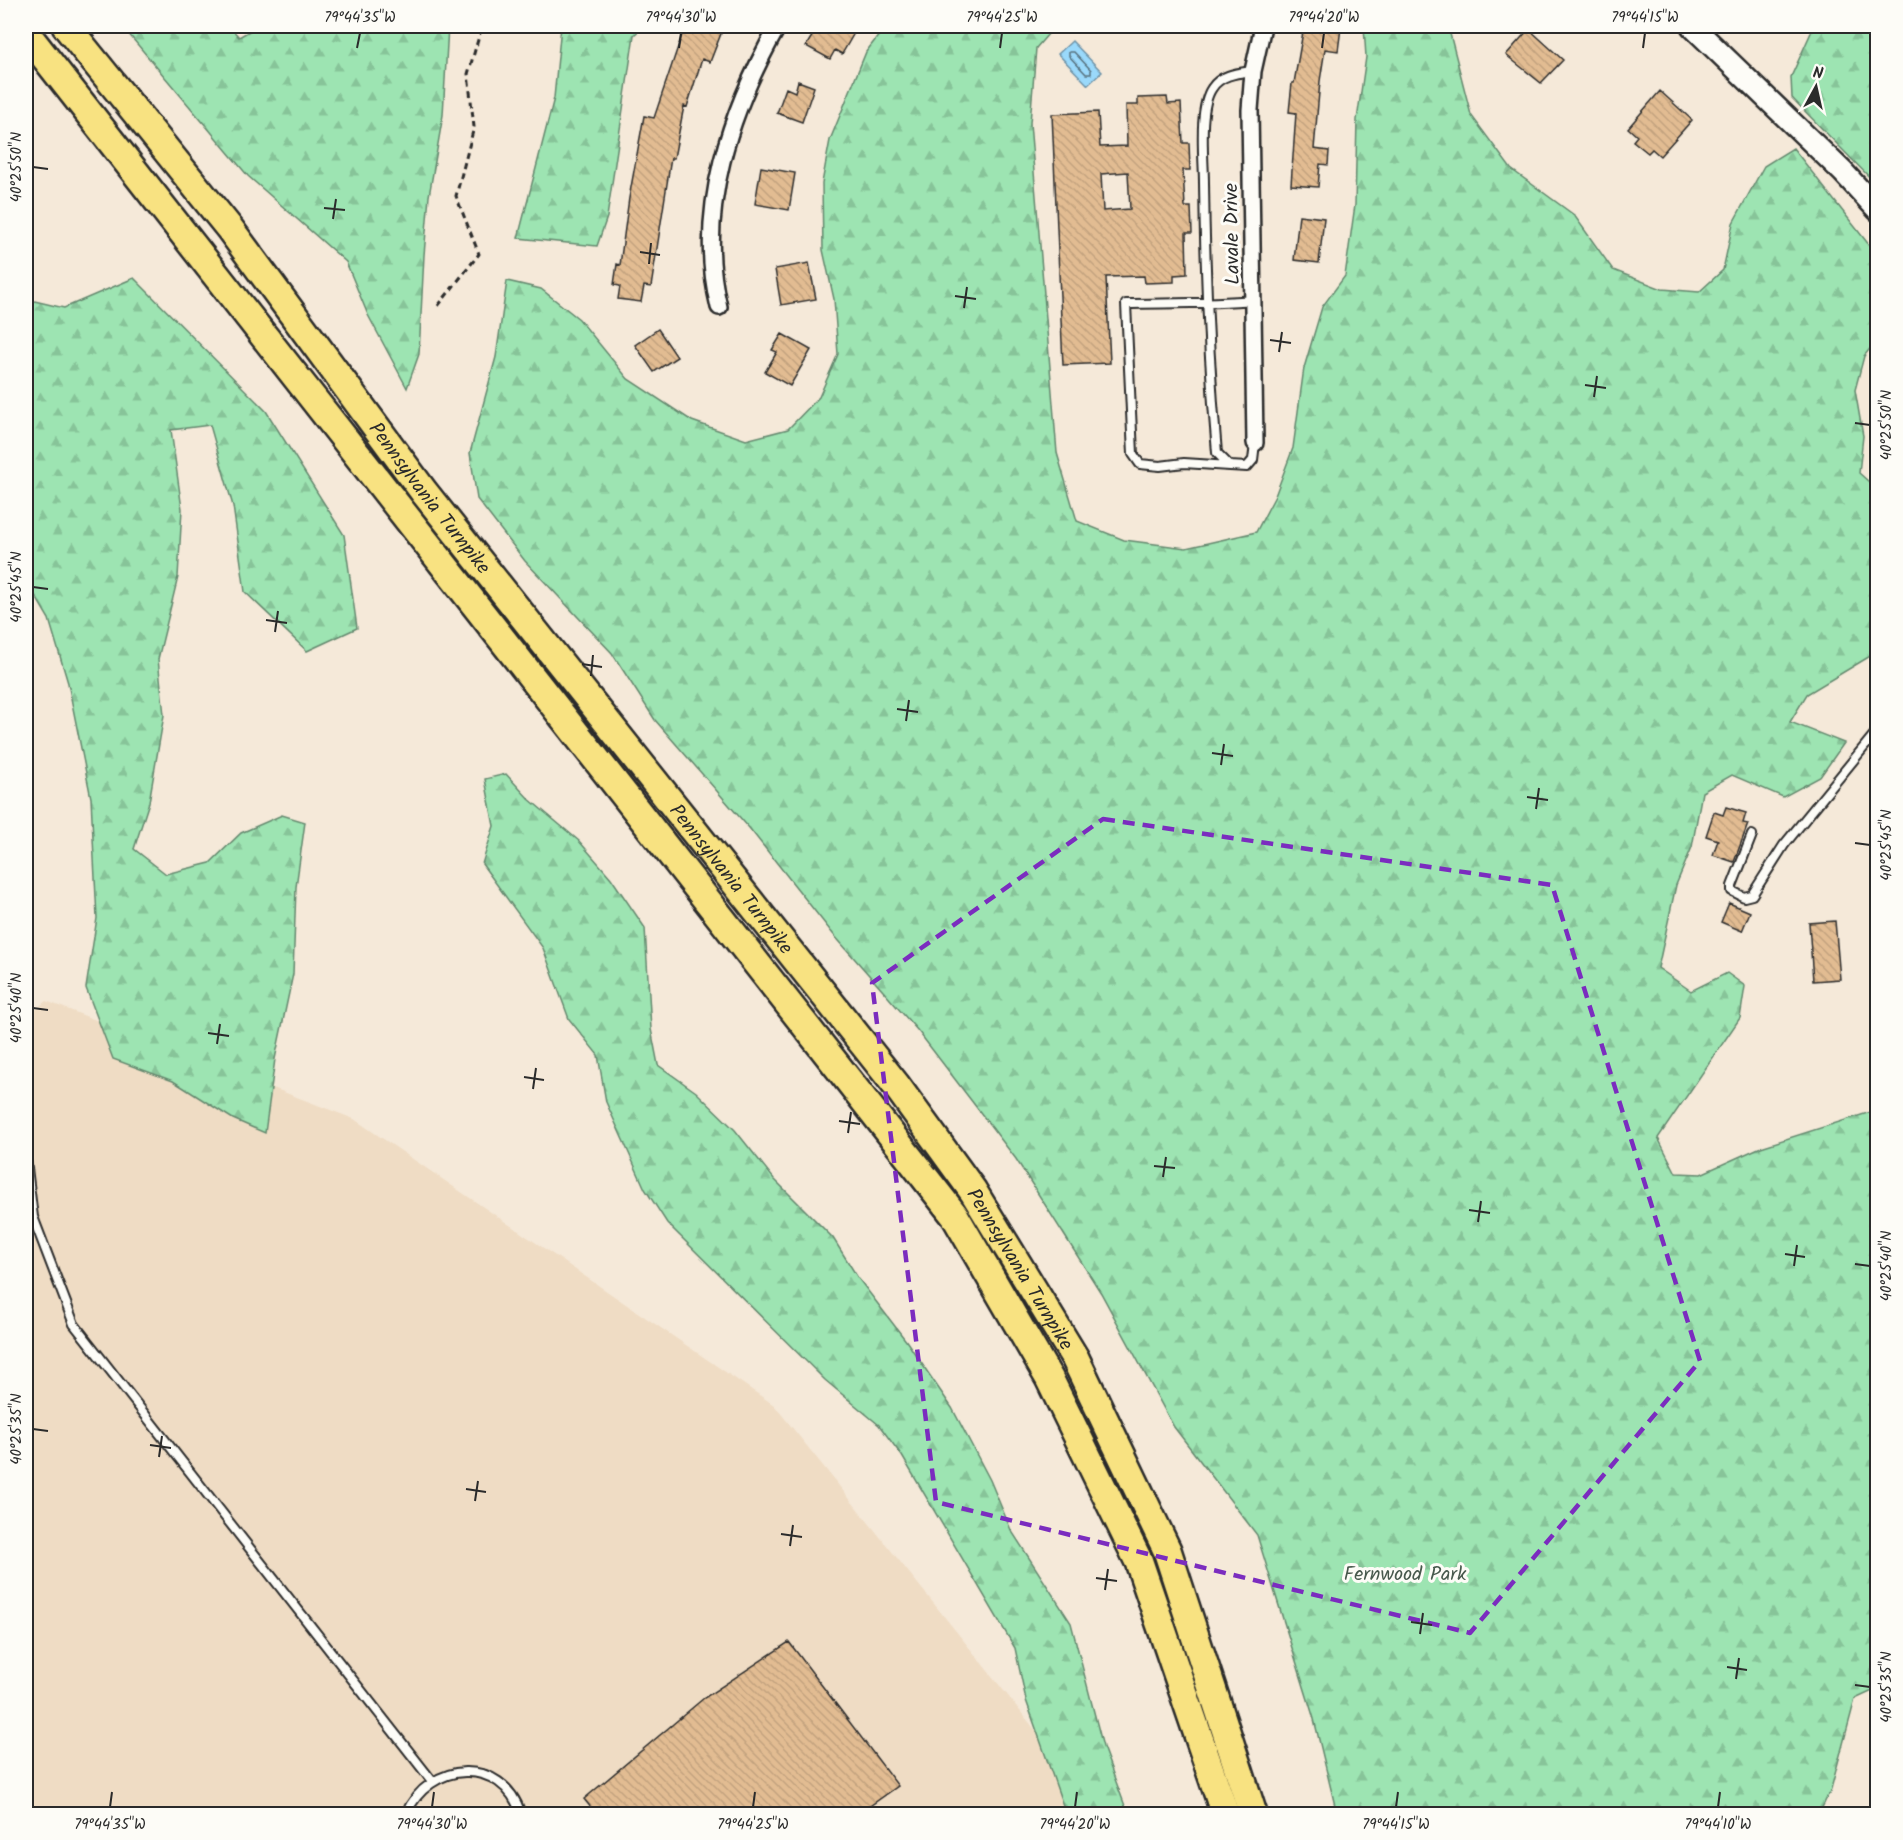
<svg xmlns="http://www.w3.org/2000/svg" width="1903" height="1840" viewBox="0 0 1903 1840" font-family="Kalam,sans-serif">
<style>
.built{fill:#efdcc4}
.forest{fill:url(#forest-firs);stroke:#64886e;stroke-width:1.5}
.water{fill:#9ad9fb;stroke:#6e93a8;stroke-width:1.5}
.lines{fill:none;stroke-linecap:round;stroke-linejoin:round}
.shore{stroke:#57717e;stroke-width:1.5}
.building{fill:url(#building-back-hatch);stroke:#2b2b2b;stroke-width:1.5;fill-rule:evenodd}
.service-casing{stroke:#2b2b2b;stroke-width:12}
.minor-casing{stroke:#2b2b2b;stroke-width:20}
.secondary-casing{stroke:#2b2b2b;stroke-width:26}
.motorway-casing{stroke:#2b2b2b;stroke-width:32}
.path{stroke:#2b2b2b;stroke-width:3;stroke-dasharray:6 4.5;stroke-linecap:butt}
.service{stroke:#fdfcf7;stroke-width:8}
.minor{stroke:#fdfcf7;stroke-width:15}
.secondary{stroke:#fdfcf7;stroke-width:21}
.motorway{stroke:#f8e281;stroke-width:27}
.marked{fill:none;stroke:#7b2cbf;stroke-width:4.5;stroke-dasharray:12 8;stroke-linejoin:round}
.ticks{fill:none;stroke:#2b2b2b;stroke-width:2}
.labels{text-anchor:middle;stroke-width:6;stroke-linejoin:round;paint-order:stroke}
.street-label{font-size:20px;fill:#2b2b2b;stroke:#fdfcf7}
.park-label{font-size:20px;fill:#48594d;stroke:#fdfcf7}
.neatline{fill:none;stroke:#2b2b2b;stroke-width:2}
.ticks-label{font-size:15px;text-anchor:middle;fill:#2b2b2b}
</style>
<defs>
<pattern id="forest-firs" width="22" height="20" patternUnits="userSpaceOnUse" patternTransform="scale(1.5)"><rect width="22" height="20" fill="#9de4b2"/><path d="M5 1l3.5 6h-7zM16 11l3.5 6h-7z" fill="#87c499"/></pattern>
<pattern id="building-back-hatch" width="6" height="6" patternUnits="userSpaceOnUse" patternTransform="scale(1.5)"><rect width="6" height="6" fill="#e2bc92"/><path d="M-1 5l2 2M0 0l6 6M5-1l2 2" fill="none" stroke="#c2a27e"/></pattern>
</defs>
<rect width="100%" height="100%" fill="#f5e9d9"/>
<filter id="ink" filterUnits="userSpaceOnUse"><feTurbulence type="fractalNoise" baseFrequency=".0167" numOctaves="2"/><feDisplacementMap in="SourceGraphic" scale="12" xChannelSelector="R" yChannelSelector="G"/><feConvolveMatrix kernelMatrix="1 2 1 2 8 2 1 2 1" color-interpolation-filters="sRGB"/></filter>
<g filter="url(#ink)">
<path class="built" d="M46,1001L354,1119L774,1405L1103,1814H26V1017Z"/>
<path class="forest" d="M122,26H229L239,37L258,26H448L443,115L429,196L424,255L419,354L407,388L368,315L346,262L248,176Z
M561,26H644L634,35L607,217L597,246L518,238L554,98Z
M886,26H1055L1036,48L1030,123L1057,453L1077,521L1124,540L1186,548L1256,532L1275,496L1293,448L1304,368L1322,307L1345,276L1355,205L1357,120L1366,57L1364,26H1448L1471,115L1511,169L1574,215L1613,270L1662,289L1699,292L1723,270L1733,223L1764,166L1793,148L1877,255V340L1864,356L1855,390L1863,436L1859,473L1877,489V652L1807,694L1790,722L1844,743L1820,777L1783,797L1732,775L1702,792L1692,847L1676,885L1658,968L1691,991L1727,973L1745,986L1740,1018L1658,1138L1676,1173L1701,1174L1761,1147L1877,1110V1689L1855,1699L1831,1789L1819,1814H1337L1314,1719L1257,1535L1174,1427L1101,1293L1016,1159L918,1031L833,934L750,829L655,720L612,653L525,561L477,499L470,453L496,357L507,281L541,289L579,319L628,379L692,421L746,440L788,429L819,397L838,354L834,299L823,250L822,183L830,140L866,52Z
M1814,26H1877V185L1792,98L1791,77Z
M134,278L266,411L344,535L357,628L307,651L245,592L233,506L210,425L171,430L182,509L178,577L158,659L164,715L149,802L134,849L166,874L210,863L241,833L282,815L305,822L296,887L293,974L275,1059L265,1133L233,1119L173,1081L113,1059L86,988L97,918L91,798L68,683L49,619L26,580V299L64,308Z
M506,774L529,799L579,841L611,878L645,928L651,1029L658,1065L696,1092L735,1130L774,1179L833,1238L858,1278L907,1342L952,1408L990,1480L1011,1530L1071,1623L1103,1747L1128,1814H1066L1026,1700L1015,1648L902,1456L879,1425L825,1380L667,1223L645,1189L606,1102L598,1055L569,1019L543,948L482,864L494,826L485,779Z"/>
<path class="water" d="M1072,41L1102,72L1088,85L1058,54Z"/>
<g class="lines">
<path class="shore" d="M1069,52H1074L1091,70V74H1086L1069,56Z"/>
</g>
<path class="building" d="M685,26H724L710,62L702,59L687,107L684,106L674,158H671L651,287L644,286L641,302L618,299L620,286L614,285L617,264L620,265L629,198L644,116L654,118Z
M826,26H858L842,54L835,50L830,59L806,46L817,28L822,31Z
M1304,26L1341,28L1338,51L1325,49L1320,81L1314,149L1329,151L1328,165L1320,164L1318,187L1291,185L1296,113L1289,112L1292,83H1294Z
M1529,29L1563,60L1541,83L1506,55Z
M798,81L814,87L802,122L777,113L786,88L795,92Z
M1660,91L1692,120L1660,156L1652,149L1648,153L1633,141L1637,136L1628,128Z
M1167,97L1168,104L1181,103L1183,143H1189L1190,170H1183L1185,207H1191L1192,233H1186L1187,274L1174,275V282L1145,283L1144,276L1106,277L1110,363L1063,365L1052,114L1098,112L1100,147L1127,146L1126,105H1138V98ZM1128,172L1130,209L1103,211L1101,174Z
M761,167L795,173L789,210L755,204Z
M1299,215L1324,218L1319,263L1294,260Z
M809,263L816,299L781,305L775,269Z
M658,329L677,357L654,372L635,345Z
M782,334L811,350L790,386L765,372L777,352L772,350Z
M1726,807L1746,813L1743,823L1748,824L1734,862L1713,855L1718,840L1706,836L1714,812L1723,815Z
M1729,903L1750,912L1742,931L1721,922Z
M1835,921L1840,979L1813,981L1809,923Z
M789,1642L898,1786L857,1815H597L584,1799L704,1698Z"/>
<g class="lines">
<defs>
<path id="service" d="M1253,71C1239,73 1221,74 1212,88C1198,108 1204,159 1204,183C1205,273 1209,363 1217,453L1230,466L1247,467L1253,460L1255,443
M1230,466L1184,463L1160,466L1140,464L1133,454L1126,304C1169,303 1211,304 1253,300
M1752,835L1732,886V891L1744,897L1752,895L1784,845L1878,730
M26,887V987
M26,1160L33,1217L74,1324L432,1781
M406,1814C429,1761 502,1755 521,1814"/>
<path id="minor" d="M719,307C695,211 731,109 778,26
M1255,443L1250,110L1253,71L1263,26"/>
<path id="secondary" d="M1692,26L1843,172L1878,210"/>
<g id="motorway">
<path id="s1" d="M66,26L230,229L424,492L896,1085L973,1191L1075,1358L1167,1550L1253,1814"/>
<path d="M26,33L955,1216L1049,1378L1139,1562L1225,1814"/>
</g>
</defs>
<use href="#service" class="service-casing"/>
<use href="#minor" class="minor-casing"/>
<use href="#secondary" class="secondary-casing"/>
<use href="#motorway" class="motorway-casing"/>
<path class="path" d="M438,306L479,254L456,196L474,127L468,74L482,26"/>
<use href="#service" class="service"/>
<use href="#minor" class="minor"/>
<use href="#secondary" class="secondary"/>
<use href="#motorway" class="motorway"/>
</g>
</g>
<path class="marked" d="M1103,819L1552,885L1700,1361L1470,1633L936,1502L872,983Z"/>
<path class="ticks" d="M357,48L360,33M679,48L681,33M1000,48L1002,33M1322,48L1324,33M1643,48L1645,33M33,167L48,169M324,208L345,210M333,219L336,199M640,252L660,255M649,264L651,243M955,296L976,299M964,308L967,287M1270,340L1291,343M1279,352L1282,332M1585,385L1606,388M1594,397L1597,376M1855,423L1870,425M33,587L48,589M266,620L287,623M275,632L278,611M582,664L602,667M591,676L593,655M897,709L918,712M906,721L909,700M1212,753L1233,756M1221,765L1224,744M1527,797L1548,800M1536,809L1539,788M1855,843L1870,845M33,1008L48,1010M208,1033L229,1036M217,1044L220,1024M524,1077L544,1080M533,1089L536,1068M839,1121L860,1124M848,1133L851,1112M1154,1166L1175,1168M1163,1177L1166,1157M1469,1210L1490,1213M1478,1222L1481,1201M1785,1254L1805,1257M1855,1264L1870,1266M1794,1266L1797,1245M33,1429L48,1431M150,1445L171,1448M159,1457L162,1436M466,1489L486,1492M475,1501L478,1481M781,1534L802,1537M790,1546L793,1525M1096,1578L1117,1581M1105,1590L1108,1569M1411,1622L1432,1625M1420,1634L1423,1613M1727,1667L1747,1670M1736,1679L1739,1658M1855,1685L1870,1687M110,1807L112,1792M432,1807L434,1792M753,1807L755,1792M1075,1807L1077,1792M1396,1807L1398,1792M1718,1807L1720,1792"/>
<g class="labels">
<g class="street-label">
<text transform="translate(1231 234) rotate(-91)" y="7">Lavale Drive</text>
<text dy="7" stroke="none"><textPath href="#s1" startOffset="596">Pennsylvania Turnpike</textPath></text>
<text dy="7" stroke="none"><textPath href="#s1" startOffset="1082">Pennsylvania Turnpike</textPath></text>
<text dy="7" stroke="none"><textPath href="#s1" startOffset="1568">Pennsylvania Turnpike</textPath></text>
</g>
<g class="park-label">
<text x="1405" y="1580">Fernwood Park</text>
</g>
</g>
<rect width="1903" height="1840" fill="none" stroke="#fdfcf7" stroke-width="66"/>
<g transform="translate(1816 87) rotate(8)" stroke="#fdfcf7" stroke-width="4.5" paint-order="stroke">
<path d="M0-4.5L10 22L0 15L-10 22Z" fill="#2b2b2b"/>
<text y="-9" font-size="16" font-weight="bold" text-anchor="middle" fill="#2b2b2b">N</text>
</g>
<rect x="33" y="33" width="1837" height="1774" class="neatline"/>
<g class="ticks-label">
<text x="360" y="22">79°44'35"W</text>
<text x="681" y="22">79°44'30"W</text>
<text x="1002" y="22">79°44'25"W</text>
<text x="1324" y="22">79°44'20"W</text>
<text x="1645" y="22">79°44'15"W</text>
<text transform="translate(16 167) rotate(-90)" y="5">40°25'50"N</text>
<text transform="translate(1886 425) rotate(-90)" y="5">40°25'50"N</text>
<text transform="translate(16 587) rotate(-90)" y="5">40°25'45"N</text>
<text transform="translate(1886 845) rotate(-90)" y="5">40°25'45"N</text>
<text transform="translate(16 1008) rotate(-90)" y="5">40°25'40"N</text>
<text transform="translate(1886 1266) rotate(-90)" y="5">40°25'40"N</text>
<text transform="translate(16 1429) rotate(-90)" y="5">40°25'35"N</text>
<text transform="translate(1886 1687) rotate(-90)" y="5">40°25'35"N</text>
<text x="110" y="1829">79°44'35"W</text>
<text x="432" y="1829">79°44'30"W</text>
<text x="753" y="1829">79°44'25"W</text>
<text x="1075" y="1829">79°44'20"W</text>
<text x="1396" y="1829">79°44'15"W</text>
<text x="1718" y="1829">79°44'10"W</text>
</g>
</svg>
